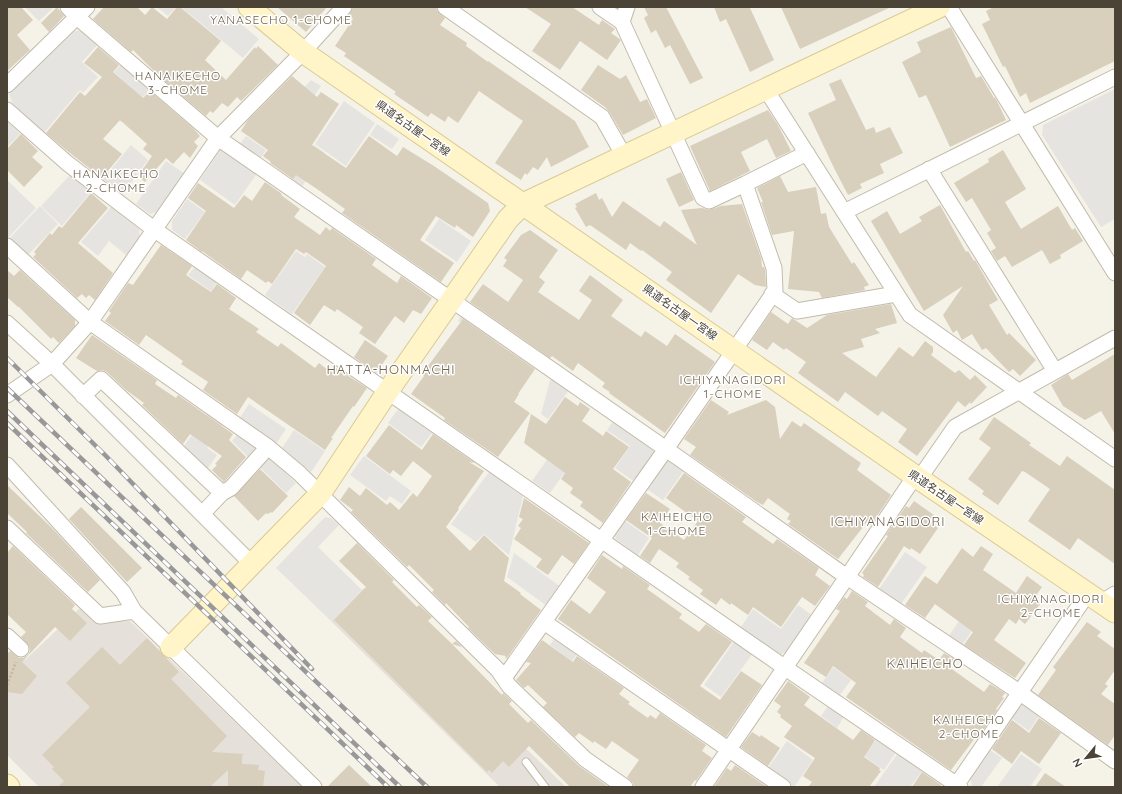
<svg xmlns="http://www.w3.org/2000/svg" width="1122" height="794" viewBox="0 0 1122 794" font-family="Quicksand,'Noto Sans JP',sans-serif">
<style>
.industrial{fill:#e5e1da}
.parking{fill:#e6e4e0}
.building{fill:#d8cfbd}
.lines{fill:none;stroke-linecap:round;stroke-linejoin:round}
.lane-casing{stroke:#c2bbaa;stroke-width:9}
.street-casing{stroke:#c2bbaa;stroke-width:17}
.secondary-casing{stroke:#d9ca94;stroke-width:23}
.path{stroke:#c5b89a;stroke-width:2.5;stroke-dasharray:2 2;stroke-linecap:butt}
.lane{stroke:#fff;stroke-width:7}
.street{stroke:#fff;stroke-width:15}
.secondary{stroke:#fff5c9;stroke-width:21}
.rail-casing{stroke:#989898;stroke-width:4.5}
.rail{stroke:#fff;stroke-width:3;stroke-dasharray:9;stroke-linecap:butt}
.labels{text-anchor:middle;stroke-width:3;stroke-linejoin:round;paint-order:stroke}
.street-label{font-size:11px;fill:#4a4336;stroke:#fff}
.neighbourhood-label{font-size:12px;letter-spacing:1px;fill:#6e624c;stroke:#fff}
.quarter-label{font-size:13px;letter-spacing:1px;fill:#6e624c;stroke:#fff}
</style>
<rect width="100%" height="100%" fill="#f5f2e8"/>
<path class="industrial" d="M364,588L378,602L376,604L566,787H500L331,621Z
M80,608L94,622L130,621L302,787H39L7,755V690L21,657L25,660Z"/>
<path class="parking" d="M25,7H54L39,21Z
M157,7H176L168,16Z
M181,7H221L259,39L243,58Z
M82,30L98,44L82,62L98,77L83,93L80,90L44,133L13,104L9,94L75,31Z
M122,63L151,88L121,122L107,109L134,79L128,85L114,72Z
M311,80L321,86L293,127L280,115Z
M1115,89V219L1101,227L1042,135L1043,125Z
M344,101L375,123L346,166L315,144Z
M9,123L20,134L7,147V125Z
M377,124L399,139L392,149L370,135Z
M246,136L266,150L260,159L239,145Z
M131,145L148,160L122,195L103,179Z
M314,145L325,153L301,188L290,180Z
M225,149L258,172L235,205L200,180L220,150Z
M166,161L185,174L159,211L150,214L136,204Z
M70,175L91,192L62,226L41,206Z
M7,180L36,208L7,239Z
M187,199L205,212L185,239L172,230V221Z
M40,206L58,224L27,256L9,239Z
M111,207L139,229L140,237L126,255L109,241L98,256L81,242Z
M439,219L471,241L457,262L425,240Z
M296,251L305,257L307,254L325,267L292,314L265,295Z
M195,267L217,282L211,291L188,275Z
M462,314L497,338L492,345L458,321Z
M551,377L569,390L548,419L541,414Z
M249,404L286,429L276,444L239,419Z
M398,409L432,433L421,447L388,423Z
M208,412L224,423L207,448L217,455L206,471L182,449Z
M614,420L652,447L654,455L635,482L615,468L630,446L607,430Z
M294,430L325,451L311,472L282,448Z
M240,432L259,447L251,460L232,441Z
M565,434L583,446L550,493L532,481Z
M268,456L296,483L286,493L258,465Z
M364,456L411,491L402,504L390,496L386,501L350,475Z
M670,459L685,469L663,500L645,488L664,461Z
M489,472L523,496L509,555L484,534L476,542L451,524Z
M325,517L331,518L339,525L318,547L362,590L331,621L276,568Z
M624,520L649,538L638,555L616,539L614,533Z
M905,552L927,567L901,604L879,589Z
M514,553L561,587L547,606L507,577Z
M798,605L812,615L786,652L780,655L741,627L753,609L781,629Z
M968,608L981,617L961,647L948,637Z
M556,636L579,652L572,661L550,645Z
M735,640L753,653L721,697L704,685Z
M833,667L851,680L840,695L822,683Z
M1023,704L1039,716L1029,731L1011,718L1020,706Z
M828,706L844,717L837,728L821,716Z
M877,738L896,752L884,770L864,756Z
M787,741L813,760L794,787L768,768Z
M990,750L1002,758L981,787H973L972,786L970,778Z
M898,753L922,771L910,787H874Z
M1021,754L1042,769L1030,787H997Z"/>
<path class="building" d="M7,7H21L33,20L17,35L30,50L7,71Z
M57,7L64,16L49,32L41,23Z
M104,7H137L145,15L152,7L167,19L177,7H180L221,41L205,60L226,80L255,47L256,49L258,46L278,65L241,101L237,97L228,107L222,103L213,113L210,111L206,116L161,78L133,50L131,52L93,19Z
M277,7H327L306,32Z
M353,7H436L437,11L445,18L440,25L467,43L466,46L488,62V61L575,121L589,147L551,167L547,157L538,170L533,167L527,175L525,173L521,180L495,163L523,121L479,91L458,123L448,116L445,122L431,113L428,117L394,94L396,92L344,56L346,53L335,46L353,19L349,15Z
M525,7H572L599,25L602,20L615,29L611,33L621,40L607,60L580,41L560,70L532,51L551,24Z
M644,7H666L703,78L690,84L670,45L665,48L656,30L651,33L644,18L648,15Z
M714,7H752L750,8L774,60L750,72L726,19L720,22Z
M781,7H891L800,49Z
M994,7H1115V61L1030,103L1026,93L1020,97L1005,66L1003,67L982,24L990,20L986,11Z
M951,27L976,78L981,76L994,98H995L997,101L1006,120L950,147L926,95L919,98L902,62L921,52L917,42Z
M98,47L119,65L113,72L143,98L150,91L194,129L200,136L194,142L198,146L190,158L184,152L173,164L166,158L145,182L138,176L152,156L143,149L147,144L120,120L103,139L122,154L102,178L66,150L46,133L80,92L85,96L102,77L84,63Z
M598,65L620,79L626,75L640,102L647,99L656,118L623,135L610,113L605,107L581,90Z
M292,76L317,97L321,92L339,104L312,145L346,168L369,136L397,156L403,147L434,166L488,203L490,211L473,237L456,225L455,228L436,216L420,240L454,263L441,282L342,213L345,209L317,189L296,175L293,179L270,163L271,162L263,156L268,150L241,131L248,120Z
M841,79L866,130L874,127L876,133L890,127L903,153L880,164L884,173L860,184L862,188L848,195L834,168L808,113L836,100L829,84Z
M768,110L778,125L791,151L776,158L767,139L741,152L750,171L710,191L690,146Z
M21,134L38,151L32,157L43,167L24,187L7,170V149Z
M1003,150L1026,189L1005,202L1021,229L1058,206L1072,230L1075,228L1083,241L1060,255L1061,258L1050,264L1042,250L1012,267L1005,256L997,261L991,251L996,248L987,233L991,230L972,198L966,202L954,183L989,162L988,159Z
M681,172L694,200L679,207L666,179Z
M780,176L788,192L816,187L821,214L826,213L829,227L852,264L854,262L869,285L864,287L865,290L822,298L819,292L788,289L794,231L772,235L761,202H763L757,188Z
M265,182L282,194L281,195L300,209L294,217L320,235L326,227L330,231L332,228L376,259L372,265L397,283L401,276L432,298L421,314L413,310L404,323L395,316L375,344L359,333L363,327L337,309L335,312L324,305L310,325L294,313L326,266L306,252L304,254L296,249L272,284L268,281L266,283L247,270L241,279L202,251V252L186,240L206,211L188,198L198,183L234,208L244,195L252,201Z
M91,193L108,208L78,243L113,273L95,300L89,295L86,298L82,294L77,298L33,257L36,254L34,252L50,233L52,235L59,226L62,228Z
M596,193L599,200L602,198L612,217L623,201L660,227L664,221L697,245L681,210L702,208L709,210L721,206L742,204L761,258L762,267H764L765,270L766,287L755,285L738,274L711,313L666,280L672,272L642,250L641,251L630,243L626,250L590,225L586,227L575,208L577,207L575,204Z
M940,205L966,252L968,251L974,261L975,260L998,300L989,305L1007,335L1009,333L1036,360L1020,376L1013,369L1009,372L986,348L982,350L972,334L962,340L957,330L953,333L943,315L963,286L924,311L871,221L887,211L900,234L922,221L919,217Z
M530,230L558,250L539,277L545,282L538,292L579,320L592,300L579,291L590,275L623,300L611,316L641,337L645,331L667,346L675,334L715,362L665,433L609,393L610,392L602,387L605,383L578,363L573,371L552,356L550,358L470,302L483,284L508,302L523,280L503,266L507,260L504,258L521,235Z
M161,245L192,266L186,275L211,292L217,284L236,298L229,309L259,329L256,332L278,347L281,343L315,368L319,363L329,371L333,366L367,388L354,407L353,406L331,438H333L325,450L248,397L237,414L203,390L208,382L181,364L183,361L146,335L139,345L105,321L111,313L109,311L128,283L133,285Z
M7,270L14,276L20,270L75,320V326L59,343L53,337L51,339L19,307H18L7,297Z
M891,304L897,323L875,329L880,333L861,339L864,347L842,353L876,377L899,347L913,357L925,341L933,347V352L931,355L955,373L959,370L970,380L975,375L987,387L971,404L970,402L965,407L958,401L917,456L898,442L907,429L882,411L878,416L845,392L838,402L798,373L806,362L786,348L784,350L773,342L767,350L752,340L771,312L788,324L792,318L807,328L827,315Z
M463,319L535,369L518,394H519L514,402L530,413L498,457L444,420L445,418L411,394L424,376L422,374Z
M92,335L157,380L155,384L176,398L178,395L233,434L229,440L246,457L225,481L224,482L212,470L217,465L215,464L222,456L190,434L183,444L142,405L144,403L126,390L107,372L103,370L97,371L76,358Z
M365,340L388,356L376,373L354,357Z
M1115,354V434L1101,411L1085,420L1063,406L1051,385L1068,374L1072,380Z
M565,397L578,406L580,402L590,409L582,421L603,436L606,431L629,447L613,469L631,482L603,523L580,506L583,502L570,493L573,488L561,479L565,473L524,443L531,414L546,424Z
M711,400L729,412L727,415L766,400L775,407L780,439L792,421L801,427L804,423L861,463L857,470L891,495L871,525L867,522L838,559L788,524L791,521L787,519L790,514L768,498L763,505L757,502L690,455L696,447L684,439Z
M994,417L1031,443L1029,445L1060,466L1067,456L1115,490V564L1078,538L1070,550L1028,521L1050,489L1025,472L1022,471L998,505L982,494L984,491L968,479L991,448L979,439Z
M389,425L422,450L433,434L475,463L469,462L484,471L458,508L459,509L446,527L470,551L484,535L509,558L504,581L521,593L520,594L541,610L507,658H505L506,656L495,654L468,628L469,627L446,603L445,605L432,592L434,590L409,565L407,567L351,512L353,510L340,500L349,487L360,496L366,488L387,505L390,502L399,510L413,493L417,497L432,476L413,461L401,476L393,470L390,474L366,456Z
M260,469L288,496L272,513L271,512L268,514L266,513L258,521L234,496Z
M684,473L746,517L742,522L773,544L777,539L819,568L815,575L830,586L815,606L802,597L781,627L753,607L748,615L731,603L730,605L721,598L716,605L700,594L703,590L688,579L690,577L676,567L679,563L659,549L650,563L640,556L652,538L626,520L646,493L670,509L660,523L684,540L698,521L666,498Z
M7,485L53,529L100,580L88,592L26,533L27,532L7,513Z
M524,498L589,543L574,564L562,555L548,575L536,567L542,559L514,539L521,528L518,526L523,519L519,517Z
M914,501L934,515L930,522L938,528L920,554L911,548L910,550L904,546L878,587L863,577L864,575L862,573L888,536L886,535L906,506L909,508Z
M81,507L142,568L127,582L69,519Z
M357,543L394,580L392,582L417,607L419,605L432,617L428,621L452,644L456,641L462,647L452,644L502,695L503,693L512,701L509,704L528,723L531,720L579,766L609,787H570L529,746L509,767L503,761L492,773L489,770L487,772L334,620L366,587L339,561Z
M13,546L75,605L72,609L87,623L70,641L55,627L22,662L37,676L22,694L7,692V654L10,651L19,658H23L28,655L30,651L29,646L21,637L26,632L7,614V553Z
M981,546L993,554L983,570L1016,593L1027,576L1042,587L1034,598L1041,603L1025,624L1019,619L1016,624L1009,619L994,640L1026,663L1015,678L964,645L973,632L935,604L925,618L905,605L925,576L937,584L962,548L973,557Z
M602,555L622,569L623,566L650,585L647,589L682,614L679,618L699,632L706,624L732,642L700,686L720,700L741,671L762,685L726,737L558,619L571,600L590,614L606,592L587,578Z
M852,591L868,602L865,606L890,625L894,619L906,628L900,637L922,653L924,650L939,660L944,653L954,659L949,667L984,692L990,684L1005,693L1002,697L1004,698L996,709L997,710L977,739L975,738L951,770L846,697L856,683L833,666L826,677L804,663L840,611L836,609L844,597L847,599Z
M1087,622L1101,632L1097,636L1115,649V670L1105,684L1108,686L1101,694L1115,704V735L1108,745L1038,695L1056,670L1053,667Z
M147,638L179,672L171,679L227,736L212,752L244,754L242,756V764L259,765L258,770L265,771L263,787H228V770L210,787H58L64,781L52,769L54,767L42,755L90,707L66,683L102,647L120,665Z
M542,640L573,662L577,656L624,688L619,694L630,702L628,704L648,718L650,715L656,719L660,713L706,745L702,751L712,758L696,781L695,780L690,787H634L633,783L627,777L639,760L612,741L606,749L594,741L593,743L579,733L575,737L543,707L547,703L528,685L524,688L516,680L531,663L526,662Z
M788,681L810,697L804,705L853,740L861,730L875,740L864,757L880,768L879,770L881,771L869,787H808L812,782L803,776L815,758L784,737L792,726L780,717L781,715L777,712L781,706L774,701Z
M1039,718L1061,733L1039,764L1021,751L1012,764L992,749L1012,720L1029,733Z
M752,732L760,737L761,735L780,748L768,766L741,747Z
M349,765L372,787H327Z
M735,765L767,787H714L727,768L731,771Z
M922,772L941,785L940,787H912Z
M1045,773L1066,787H1035Z"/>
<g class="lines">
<defs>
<path id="lane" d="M526,762L545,787"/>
<path id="street" d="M68,7L77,17L218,138L666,449L847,577L1019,692L1115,761
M445,7L602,117L624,156
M600,7L622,22
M949,7L1115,273
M7,85L87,7
M765,88L910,315L1115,459
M7,110L67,163L155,230L784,667L960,787
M929,169L1055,371
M745,184L807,153
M844,212L1115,77
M7,246L90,322L268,447L299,473L498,670L509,686L585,759L625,787
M772,294L797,311L896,294
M7,323L52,364L252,564
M7,395L52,364L90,322L218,138L303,52L344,7
M83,396L101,379L222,493
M7,465L123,592L134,611L314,787
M919,479L955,427L1115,338
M202,514L222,493L231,488L268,447
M7,528L100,616L134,611
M1102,602L1115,594
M544,622L783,787
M7,636L21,649
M504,678L666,449L775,291L774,268L745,184L709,201L703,198L622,22L627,7
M703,787L847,577L915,476
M955,787L1088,593"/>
<path id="secondary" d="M249,7L303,52L329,70L915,476L1115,612
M171,647L320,494L388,391L508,219L523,204L939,7
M7,785L9,787"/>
</defs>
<use href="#lane" class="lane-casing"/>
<use href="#street" class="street-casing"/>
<use href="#secondary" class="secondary-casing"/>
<path class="path" d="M7,685L16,662"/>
<use href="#lane" class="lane"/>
<use href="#street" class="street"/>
<use href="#secondary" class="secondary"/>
<defs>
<path id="rail" d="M7,358L106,456L312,669
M7,388L427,787
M7,411L400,787
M7,423L388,787"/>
</defs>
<use href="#rail" class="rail-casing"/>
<use href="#rail" class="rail"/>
</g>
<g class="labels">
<g class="street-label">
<text transform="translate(413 128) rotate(35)" y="4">県道名古屋一宮線</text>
<text transform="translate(680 312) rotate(35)" y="4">県道名古屋一宮線</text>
<text transform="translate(946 497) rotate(34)" y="4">県道名古屋一宮線</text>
</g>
<g class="neighbourhood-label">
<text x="281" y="24">YANASECHO 1-CHOME</text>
<text x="178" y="80">HANAIKECHO<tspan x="178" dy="14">3-CHOME</tspan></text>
<text x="116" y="178">HANAIKECHO<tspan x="116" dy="14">2-CHOME</tspan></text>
<text x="733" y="384">ICHIYANAGIDORI<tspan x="733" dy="14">1-CHOME</tspan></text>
<text x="677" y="521">KAIHEICHO<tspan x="677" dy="14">1-CHOME</tspan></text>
<text x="1051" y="603">ICHIYANAGIDORI<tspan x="1051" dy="14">2-CHOME</tspan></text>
<text x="969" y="724">KAIHEICHO<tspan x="969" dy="14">2-CHOME</tspan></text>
</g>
<g class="quarter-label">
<text x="391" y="374">HATTA-HONMACHI</text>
<text x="888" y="526">ICHIYANAGIDORI</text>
<text x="925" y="668">KAIHEICHO</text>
</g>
</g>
<rect width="1122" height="794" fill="none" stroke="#4a4336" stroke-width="16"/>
<g transform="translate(1086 758) rotate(241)" stroke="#ffffff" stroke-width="3" paint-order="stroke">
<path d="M0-3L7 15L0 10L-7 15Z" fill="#4a4336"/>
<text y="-6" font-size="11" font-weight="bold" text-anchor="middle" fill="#4a4336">N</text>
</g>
</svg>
